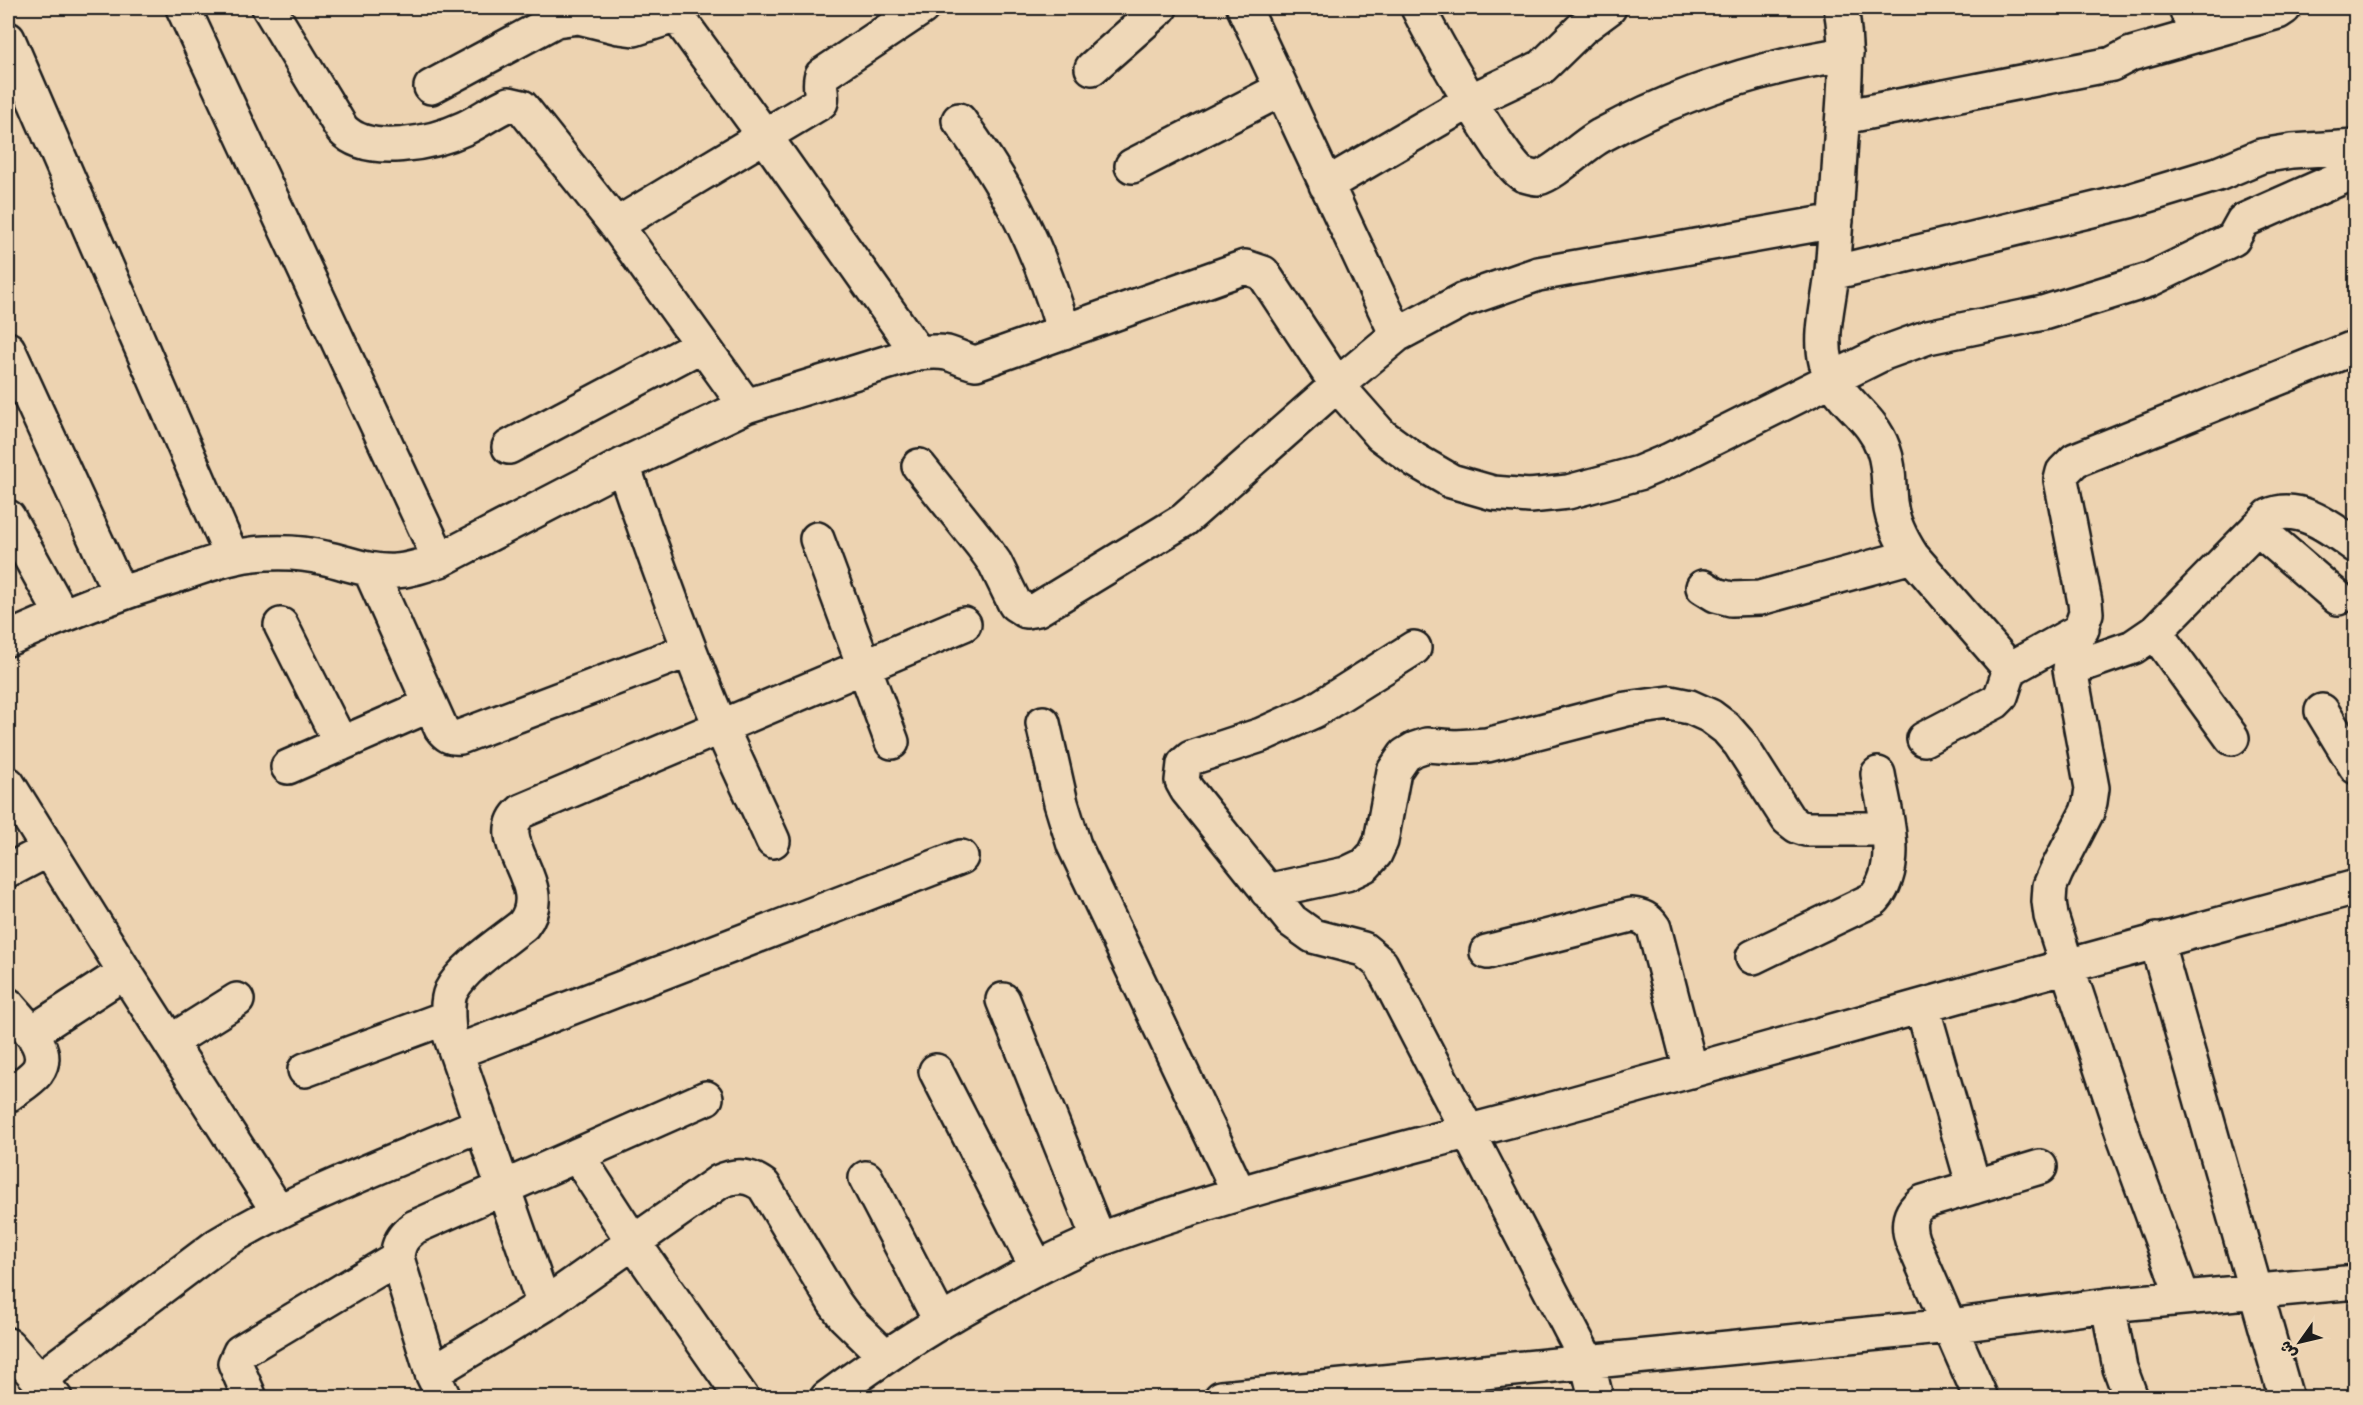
<svg xmlns="http://www.w3.org/2000/svg" width="2363" height="1405" viewBox="0 0 2363 1405" font-family="'Patrick Hand','Playpen Sans Arabic',sans-serif">
<style>
.lines{fill:none;stroke-linecap:round;stroke-linejoin:round}
.minor-casing{stroke:#1c1c1c;stroke-width:38}
.minor{stroke:#efd8b8;stroke-width:33}
</style>
<rect width="100%" height="100%" fill="#edd3b1"/>
<filter id="ink" filterUnits="userSpaceOnUse"><feTurbulence type="fractalNoise" baseFrequency=".0167" numOctaves="2"/><feDisplacementMap in="SourceGraphic" scale="12" xChannelSelector="R" yChannelSelector="G"/><feConvolveMatrix kernelMatrix="1 2 1 2 8 2 1 2 1" color-interpolation-filters="sRGB"/></filter>
<g filter="url(#ink)">
<g class="lines">
<defs>
<path id="minor" d="M183,8L440,560
M269,8L342,129C368,157 433,143 465,128C480,121 494,110 509,104L522,107L616,225L746,406
M1244,8L1397,335
M1418,8C1430,32 1506,170 1524,175C1528,176 1534,178 1538,178C1555,174 1584,144 1602,135C1679,93 1760,67 1846,54
M1841,8C1849,52 1844,95 1841,139C1838,183 1836,227 1832,271C1830,300 1819,333 1826,362C1836,402 1870,412 1883,448C1890,466 1888,483 1890,502C1892,522 1901,539 1912,556L2010,669
M2186,8L2196,34
M8,39L232,557
M1092,68L1160,8
M431,87L556,20L579,17L619,27L634,29L668,18L680,20L764,135L918,353
M1843,117L2112,64L2131,54L2278,12L2284,8
M959,120C1011,191 1039,248 1064,332
M1132,166L1282,89
M1326,185L1470,101L1542,67L1582,28L1609,8
M616,225L821,102C823,93 818,84 822,75L922,8
M1832,273L2129,201L2218,174L2261,156L2292,151L2356,147
M8,349L120,593
M509,447L702,345
M623,465C653,553 684,640 720,725C737,764 756,803 773,841
M919,466L982,545L995,563L1015,604L1026,611L1038,609L1184,520L1337,385L1397,335L1463,300L1538,274L1836,221
M8,517L62,615
M2257,528L2338,598
M817,539L892,742
M370,570L441,728C446,735 450,738 460,737L689,650
M1703,587L1716,595L1731,599L1760,598L1912,556
M281,625L341,744
M2155,632L2232,738
M8,639C63,614 119,593 178,575C207,565 235,554 266,553C285,552 306,553 325,558C348,563 371,573 396,571C411,570 425,565 440,560L623,465L746,406L918,353C928,352 937,351 947,353C958,356 965,361 976,363L1245,267L1263,273L1337,385L1381,435L1415,460L1451,481L1493,493L1530,496L1568,492L1639,473L1670,460L1884,353L1928,337L2043,313L2149,280L2233,239L2243,221L2345,176L2356,168
M1414,648L1314,711L1261,735L1191,758L1184,764L1182,781L1187,790L1292,921L1313,936L1363,949L1381,964L1587,1361L1596,1398
M2070,669L2133,647L2155,632L2269,516C2299,502 2332,529 2356,546
M2322,711L2356,767
M1043,723L1061,803L1074,845L1239,1193
M1924,739L1995,702L2001,696L2010,669L2082,629
M288,767L430,705
M8,784L125,972L278,1211
M8,871L48,850
M1267,891L1346,874L1365,865L1375,854L1381,841L1394,771L1405,755L1415,749L1427,745L1456,747L1487,745L1626,709L1670,703L1690,707L1710,716L1726,728L1740,744L1788,819L1797,826L1806,829H1887
M2156,940L2286,1398
M1487,952L1631,915C1642,916 1648,919 1654,928L1691,1071
M1753,957L1874,899C1903,865 1885,815 1878,774
M1003,1000L1099,1240
M8,1005C21,1022 54,1049 37,1072C30,1081 17,1088 8,1095
M1922,1006L1974,1187
M31,1033L125,972
M170,1042L237,1000
M456,1052L961,857
M305,1070L448,1017
M936,1071L1037,1268
M577,1155L634,1243L742,1398
M866,1178L940,1320
M2183,1298L2124,1137L2067,966L2051,916L2049,901L2050,886L2056,872L2087,812L2090,802L2092,788L2070,669L2074,648L2086,613L2085,602L2061,480L2063,472L2075,460L2356,347
M544,1305L449,1032C448,1020 446,1002 451,991C463,967 502,942 523,925C556,884 487,841 522,811L964,624
M2108,1305L2120,1368L2131,1398
M8,1345L55,1398
M432,1373L544,1305L719,1182C736,1174 750,1175 764,1186L834,1302L845,1317L885,1356
M40,1379L218,1245C301,1195 393,1162 481,1124
M250,1398L235,1363L240,1352L397,1258
M444,1398L432,1373L397,1258C398,1243 403,1236 415,1227L706,1098
M827,1398C886,1354 942,1319 1006,1285C1037,1268 1069,1251 1101,1239C1259,1181 1425,1145 1586,1100C1843,1028 2098,956 2356,887
M1221,1398L1950,1326L2108,1305L2356,1282
M1981,1398L1912,1240C1907,1224 1909,1212 1923,1202L2040,1167"/>
</defs>
<use href="#minor" class="minor-casing"/>
<use href="#minor" class="minor"/>
</g>
</g>
<rect width="2363" height="1405" fill="none" stroke="#efd8b8" stroke-width="30"/>
<rect x="15" y="15" width="2333" height="1375" fill="none" stroke="#1c1c1c" stroke-width="2" filter="url(#ink)"/>
<g transform="translate(2300 1342) rotate(236)" stroke="#efd8b8" stroke-width="4.5" paint-order="stroke">
<path d="M0-4.5L10 22L0 15L-10 22Z" fill="#1c1c1c"/>
<text y="-9" font-size="16" font-weight="bold" text-anchor="middle" fill="#1c1c1c">ش</text>
</g>
</svg>
